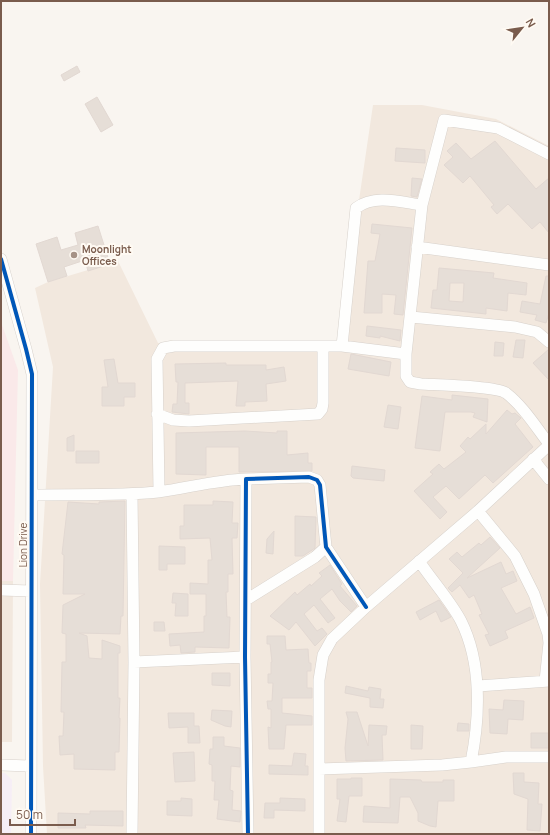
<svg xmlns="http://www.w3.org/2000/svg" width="550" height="835" viewBox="0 0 550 835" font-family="Manrope,sans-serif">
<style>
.residential{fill:#f2e8de}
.education{fill:#f6eef6}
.medical{fill:#fae9e9}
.building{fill:#e6ded7;stroke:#e2d8d2;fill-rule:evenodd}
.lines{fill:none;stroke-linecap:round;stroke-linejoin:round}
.minor-casing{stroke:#d7d1cb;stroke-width:12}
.minor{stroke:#fefefd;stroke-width:11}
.cycleway-casing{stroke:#fffaf3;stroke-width:6}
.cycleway{stroke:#0057b8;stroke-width:4}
.poi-dot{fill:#a69286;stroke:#fffaf3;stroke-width:1.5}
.labels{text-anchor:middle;stroke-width:4;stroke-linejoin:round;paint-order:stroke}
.poi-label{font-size:10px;font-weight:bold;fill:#7a5c4d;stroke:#fffaf3;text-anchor:start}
.street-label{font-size:10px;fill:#7a5c4d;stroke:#fffaf3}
</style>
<rect width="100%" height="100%" fill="#f9f5f0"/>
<path class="residential" d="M373,105H422L496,119L549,146V834H47L43,766L40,584L53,367L35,288L48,282L118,261L158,343L337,350Z
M1,581H13L12,742H1Z"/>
<path class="education" d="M1,773H5L12,780L11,834H1Z"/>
<path class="medical" d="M1,322L18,370L13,581H1Z"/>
<path class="building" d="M77,66L80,72L64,81L61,75Z
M97,97L113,125L101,132L85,104Z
M495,141L536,189L549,178V233L540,222L532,229L508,204L497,214L491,207L494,205L470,176L463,183L444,165L453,157L447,151L456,143L471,159Z
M396,148L425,150V163L395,161Z
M412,178L422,179L417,197L411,196Z
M372,224L412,228L403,315L394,314L396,295L382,294V313H364L368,261H375L380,234L371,233Z
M98,226L110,264L88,271L85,260L64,267L67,276L48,282L36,244L57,237L61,250L78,245L75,233Z
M439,268L494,273L493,278L527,283L526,295L508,293L507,311L486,308V314L431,308L433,290H437ZM450,283H464L463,302L449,301Z
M546,276H549V313L546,323L535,320L537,315L520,312L522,301L540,304Z
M367,326L401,330L400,341L380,336V338L366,336Z
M516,340H525L523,358L513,357Z
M495,342L504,343L503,356H494Z
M549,349V380L533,363Z
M351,354L391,362L389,376L348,369Z
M114,359L118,383H135V397H124V406H102V387H108L104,360Z
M226,363V365H266V370L284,367L286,381L266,384L267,401L245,402V406H236L238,381L185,383V403H189V414L172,412L173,404H177L178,382H176L175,364Z
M452,395L488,399L487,422L473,417L475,413L471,412H445L440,451L415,448L422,396L452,400Z
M388,405L401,407L398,429L384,427Z
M507,410L512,414L515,413L521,418L515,424L533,447L493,483L485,475L459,499L446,486L433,497L447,512L440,519L414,491L433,474L430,472L439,464L444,469L466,452L460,446L468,437L470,439L486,424V434Z
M245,431L277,433V431H287V455L308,453V463H312V471L239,472V447H206V475L176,474V433Z
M74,435V451H67V438Z
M76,451H99V463H76Z
M352,466L385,470L384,481L353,478L351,476Z
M125,501L123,616H121L120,634L79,633L87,636L89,658L102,659V640L120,646V653H118V698H120L119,718H120L119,752H115V770L74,769V754L60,755L59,736H63L64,712H61L62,662H66V634L62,633L63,605L85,594H63L64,555L62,554L68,502L99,504V502Z
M213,501L233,502L232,523H238L237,538H232L233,574H228V592H226L227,617H230L229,648L195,647V652L181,653L180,645L170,646L169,634L204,632V616H206V594H190V583L208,584V560H212L210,538L180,539V526H184V505H213Z
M295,516L316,517L315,548L303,556H295Z
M274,531L273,554L266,553L267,539Z
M490,537L500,548L467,578L501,562L506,574L513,571L517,581L501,588L516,614L530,607L534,618L505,631L508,638L490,646L485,635L489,634L479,615L482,614L474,595L469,598L460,585L452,592L448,588L463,573L449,559L457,552L462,557L479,543L481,545Z
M159,546L185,547V564H167V570H159Z
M330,565L342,584L340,586L357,606L351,612L340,601L332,589L320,599L335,618L328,623L314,605L304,614L317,631L322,628L327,634L315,646L296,622L289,630L270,616L295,592L297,595L310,584L311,586L322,576L319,573Z
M173,593L188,594V616H175L176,603H172Z
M439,600L451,617L441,622L436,611L420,620L416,612Z
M154,622H164L165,631H154Z
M267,636H285L286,650L308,649L309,663H311V671H307V688H312V698H282V713L312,716V725H286L284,749H269L268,727L271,728V709H268L267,701H272L273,683H268V674H271V662H272L270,644H267Z
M212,673H230V686L212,685Z
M346,686L368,691L369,687L381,689L380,699H384L383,708L370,707V698L345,693Z
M504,700L524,701L523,720L508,719L507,734L490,733L489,709L503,710Z
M212,710L232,711L231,727L225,726L211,720Z
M346,712H357L368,746L369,725L387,726L386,735H382L383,760L346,761L345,748L348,719Z
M168,713H194V726H199L200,743H188V727L169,728Z
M458,723L469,724V731H457Z
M411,725L423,726L422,749H411Z
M531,733H549V748H531Z
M213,737H224V746L240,748V767L231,766L230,790L233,791L232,810L241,811L240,822L217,819L219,800H214L215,781H212V765L209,764L210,749H213Z
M194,752L195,781L175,782L173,753Z
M294,753L306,754L305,766H308V775L269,774V765L292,766Z
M513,773H524V782L539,783L538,804H542L540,831L527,830L528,799L514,794Z
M351,778H362V796H349L346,822L337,821L340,799H337V779H351Z
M390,779L421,780L422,782H443V780H454V801H438L436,827L430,826L418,821V813L410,797H400L398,823L363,822L364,806L390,808Z
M181,798L192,799V816L167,815V801H181Z
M280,798L305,799V811L274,810V818H264L265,803H280Z
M90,811H123V826L85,825L86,828H58V813L90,814Z"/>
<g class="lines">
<defs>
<path id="minor" d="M549,154L498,128L444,120L422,205L406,354V376L410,382L421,384C437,385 495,386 506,393C523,406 536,427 549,444
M417,247L549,265
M1,259L26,349L32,374L31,834
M411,317L515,327L537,332L549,342
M342,346L356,208C375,194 400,202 422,205
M157,414L173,420L189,421L318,414L322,409L323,403V347
M533,459L549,479
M159,491L157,359L163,348L174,346H342L406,354
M132,494L134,662
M32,495C73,494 116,496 158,492C188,488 216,480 246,479
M478,511L515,556L534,594L548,634L549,643L545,681
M1,590L31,591
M246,600L315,557L326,547
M478,686L549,681
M471,762L506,757H549
M1,765L30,766
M319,769L442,765L471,762C480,717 482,663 461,621C452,603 431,579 419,561
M132,834L134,662L245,657
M248,834L245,657L246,479L309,477L317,480L320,485L326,547L366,607
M319,834V680L323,655L332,639L366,607L478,511L549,445"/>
</defs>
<use href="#minor" class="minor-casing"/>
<use href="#minor" class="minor"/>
<defs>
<path id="cycleway" d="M1,259L26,349L32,374L31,834
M248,834L245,657L246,479L309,477L317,480L320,485L326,547L366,607"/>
</defs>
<use href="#cycleway" class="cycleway-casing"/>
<use href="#cycleway" class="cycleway"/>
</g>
<circle class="poi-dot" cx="74" cy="255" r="4"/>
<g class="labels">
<g class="poi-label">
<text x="82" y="253">Moonlight<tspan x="82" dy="12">Offices</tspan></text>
</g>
<g class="street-label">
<text transform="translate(23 545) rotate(-90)" y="4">Lion Drive</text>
</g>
</g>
<rect width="550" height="835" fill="none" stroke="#7a5c4d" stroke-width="4"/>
<g transform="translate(522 28) rotate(60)" stroke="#fffaf3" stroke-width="3" paint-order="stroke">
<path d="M0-3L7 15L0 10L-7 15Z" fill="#7a5c4d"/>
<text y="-6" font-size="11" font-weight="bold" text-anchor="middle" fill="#7a5c4d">N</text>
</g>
<path d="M10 819v6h65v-6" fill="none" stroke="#7a5c4d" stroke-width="2"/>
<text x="16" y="819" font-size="12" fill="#7a5c4d" stroke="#fffaf3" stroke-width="3" paint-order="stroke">50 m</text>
</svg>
